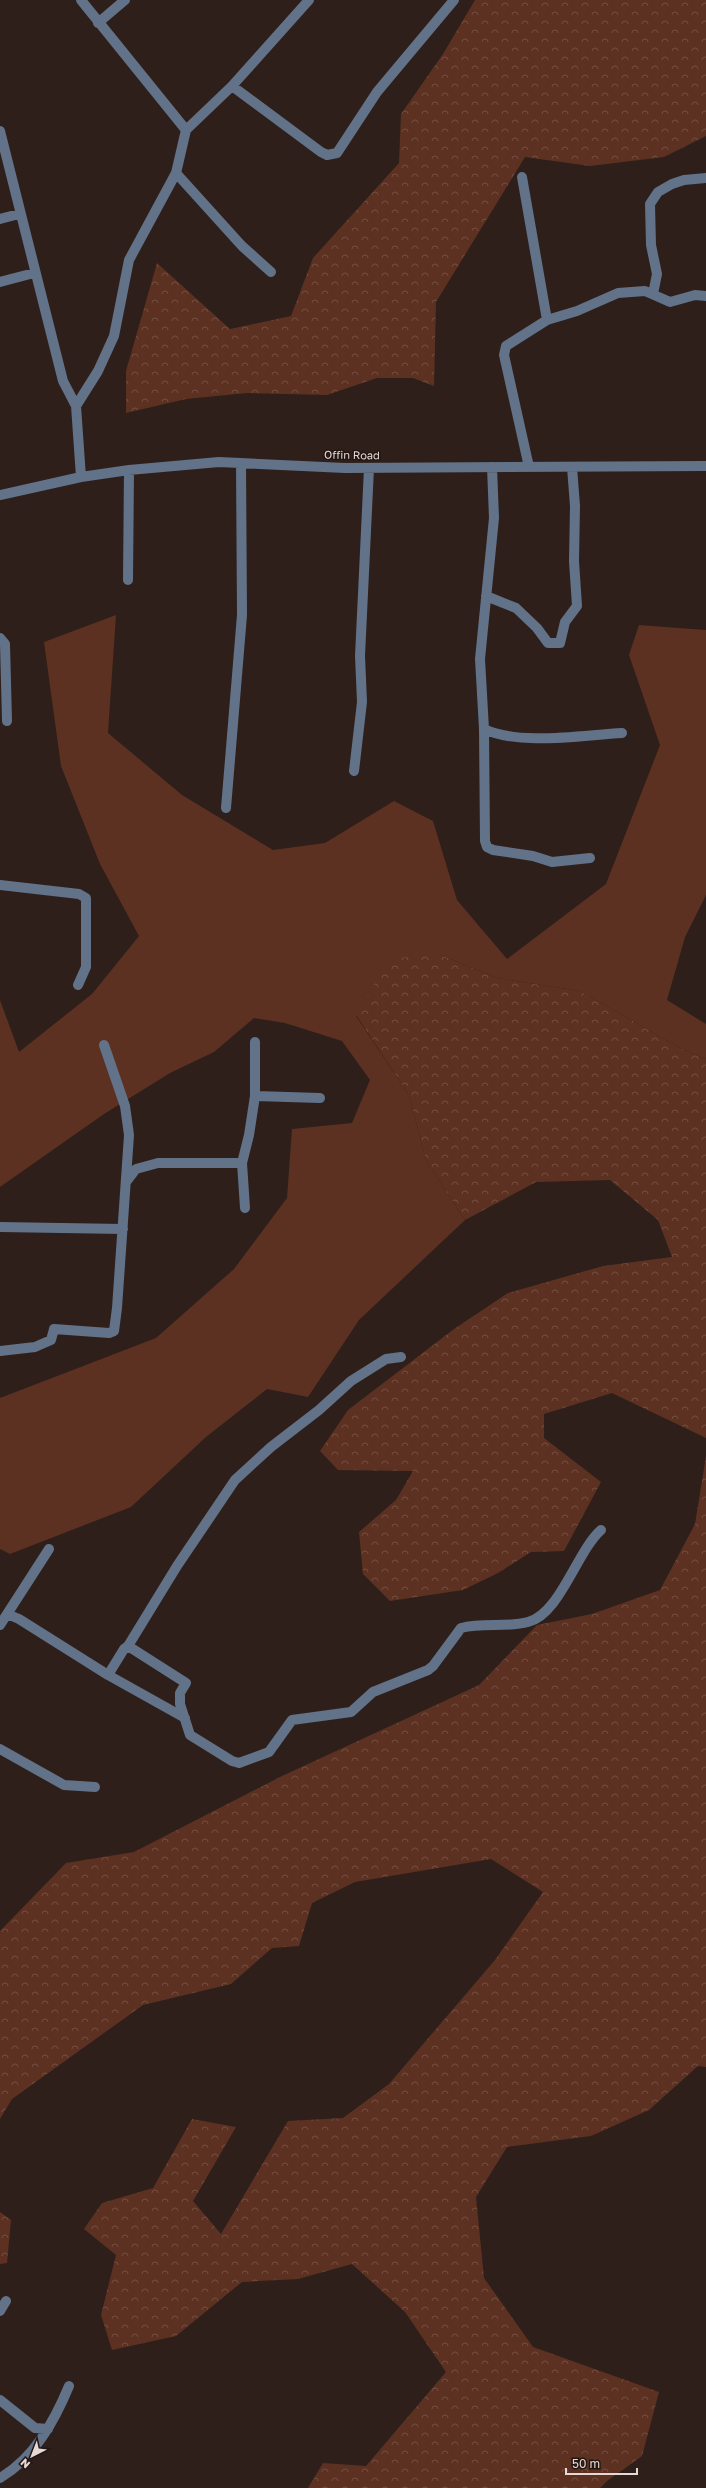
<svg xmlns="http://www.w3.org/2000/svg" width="706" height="2488" viewBox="0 0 706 2488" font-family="'Golos Text',sans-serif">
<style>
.grass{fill:#5c3121}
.forest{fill:url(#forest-crowns)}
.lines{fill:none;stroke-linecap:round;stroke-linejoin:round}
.minor{stroke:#627288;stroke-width:10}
.labels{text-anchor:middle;stroke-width:3;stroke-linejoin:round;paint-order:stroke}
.street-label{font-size:11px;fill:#e4d9d5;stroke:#241611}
</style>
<defs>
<pattern id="forest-crowns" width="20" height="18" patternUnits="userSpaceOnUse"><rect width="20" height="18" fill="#5c3121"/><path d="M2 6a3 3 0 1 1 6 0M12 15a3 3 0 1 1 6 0" fill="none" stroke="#734e40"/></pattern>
</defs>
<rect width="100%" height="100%" fill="#2e1f1a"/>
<path class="grass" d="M116,615L108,733L182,795L273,850L325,843L394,801L433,821L457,900L507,959L606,884L660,745L629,655L639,625L706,630V895L685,937L667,1000L706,1024V1059L682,1049L580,991L497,978L438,954L356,1016L409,1095L426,1160L465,1220L359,1320L308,1397L267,1389L206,1437L131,1507L10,1554L0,1549V1398L156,1338L234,1269L287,1198L292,1129L352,1123L370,1080L342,1041L285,1023L254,1018L214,1052L170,1073L104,1114L0,1187V1000L19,1052L92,994L139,936L100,864L61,766L44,642Z"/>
<path class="forest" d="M475,0H706V136L664,157L590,166L525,157L436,302L434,386L413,378H377L327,395L247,393L186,399L126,413V371L157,263L230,329L291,316L313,258L399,163L401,114L443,54Z
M438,954L497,978L580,991L682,1049L706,1059V1438L612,1393L544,1414V1438L601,1482L564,1551L531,1552L498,1573L463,1590L390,1601L363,1574L359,1532L396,1500L413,1471L338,1470L320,1451L348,1410L454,1329L508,1293L603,1266L672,1257L658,1220L610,1180L536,1182L465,1220L426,1160L409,1095L356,1015L389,959Z
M706,1456V2067L698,2066L649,2110L591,2136L507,2147L476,2197L484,2278L533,2347L659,2392L642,2456L607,2481L600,2488H308L323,2463L366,2466L446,2372L405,2312L352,2264L298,2279L242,2282L176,2336L112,2350L101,2315L116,2255L84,2229L102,2203L153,2188L192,2119L236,2127L193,2201L221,2234L288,2121L343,2118L389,2084L495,1960L543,1892L491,1859L355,1882L312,1903L299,1946L272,1948L231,1984L143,2005L12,2099L0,2119V1931L66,1863L134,1852L282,1776L479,1685L537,1625L592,1614L660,1590L695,1524Z
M0,2212L11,2220L7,2263L0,2264Z"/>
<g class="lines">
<path class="minor" d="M81,0L186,130
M98,23L125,0
M232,86L321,152L327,155L337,153L377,92L454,0
M0,131L63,381L76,406L81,477
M176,173L242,246L271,272
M522,177L547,320
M0,219L19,214
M0,282L34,273
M653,294L657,274L651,245L650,204L658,192L672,184L684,180L706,178
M76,406L98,371L114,336L129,260L176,173L186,130L232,86L309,0
M492,467L494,518L480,659L484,729L485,841L487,847L493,850L533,856L552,862L590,858
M529,467L504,355L506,346L547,320L577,311L618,293L645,291L670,302L695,295L706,296
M0,495L81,477L129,470L219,462L345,468L706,466
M128,580L129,470
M486,596L516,608L537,628L548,643H560L565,622L577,606L574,561L575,506L572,467
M0,638L5,644L7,721
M484,729C520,746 582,735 622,733
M354,771L362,702L360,656L369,468
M226,808L242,615L241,463
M0,885L79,894L86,898V967L78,985
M255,1096L320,1098
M126,1182L136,1169L158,1163H242
M245,1208L242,1163L249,1135L255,1096V1042
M0,1227L123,1229
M0,1351L35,1347L51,1340L54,1329L109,1333L114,1331L117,1308L129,1135L125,1106L104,1045
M7,1614L19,1619L108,1675L185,1718
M0,1625L49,1549
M128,1646L177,1566L235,1480L271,1447L319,1410L351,1381L386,1359L401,1357
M108,1675L124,1649L128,1646L186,1683L180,1693V1704L190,1735L232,1761L239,1763L269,1752L292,1720L351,1712L373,1692L428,1670L433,1666L461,1628C483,1622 506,1628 528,1622C560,1614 577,1551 601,1530
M0,1749L64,1785L95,1787
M0,2311L6,2301
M0,2400L35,2428L48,2429
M0,2478C34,2458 54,2422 69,2386"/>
</g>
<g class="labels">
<g class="street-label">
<text transform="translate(352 455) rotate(1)" y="4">Offin Road</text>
</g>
</g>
<g transform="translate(32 2456) rotate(222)" stroke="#241611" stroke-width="3" paint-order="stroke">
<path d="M0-3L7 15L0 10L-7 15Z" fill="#e4d9d5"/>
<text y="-6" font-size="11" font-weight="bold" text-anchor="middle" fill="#e4d9d5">N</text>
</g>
<path d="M566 2468v6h71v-6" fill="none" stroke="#e4d9d5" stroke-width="2"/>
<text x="572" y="2468" font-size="12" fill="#e4d9d5" stroke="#241611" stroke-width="3" paint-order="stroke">50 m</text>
</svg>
